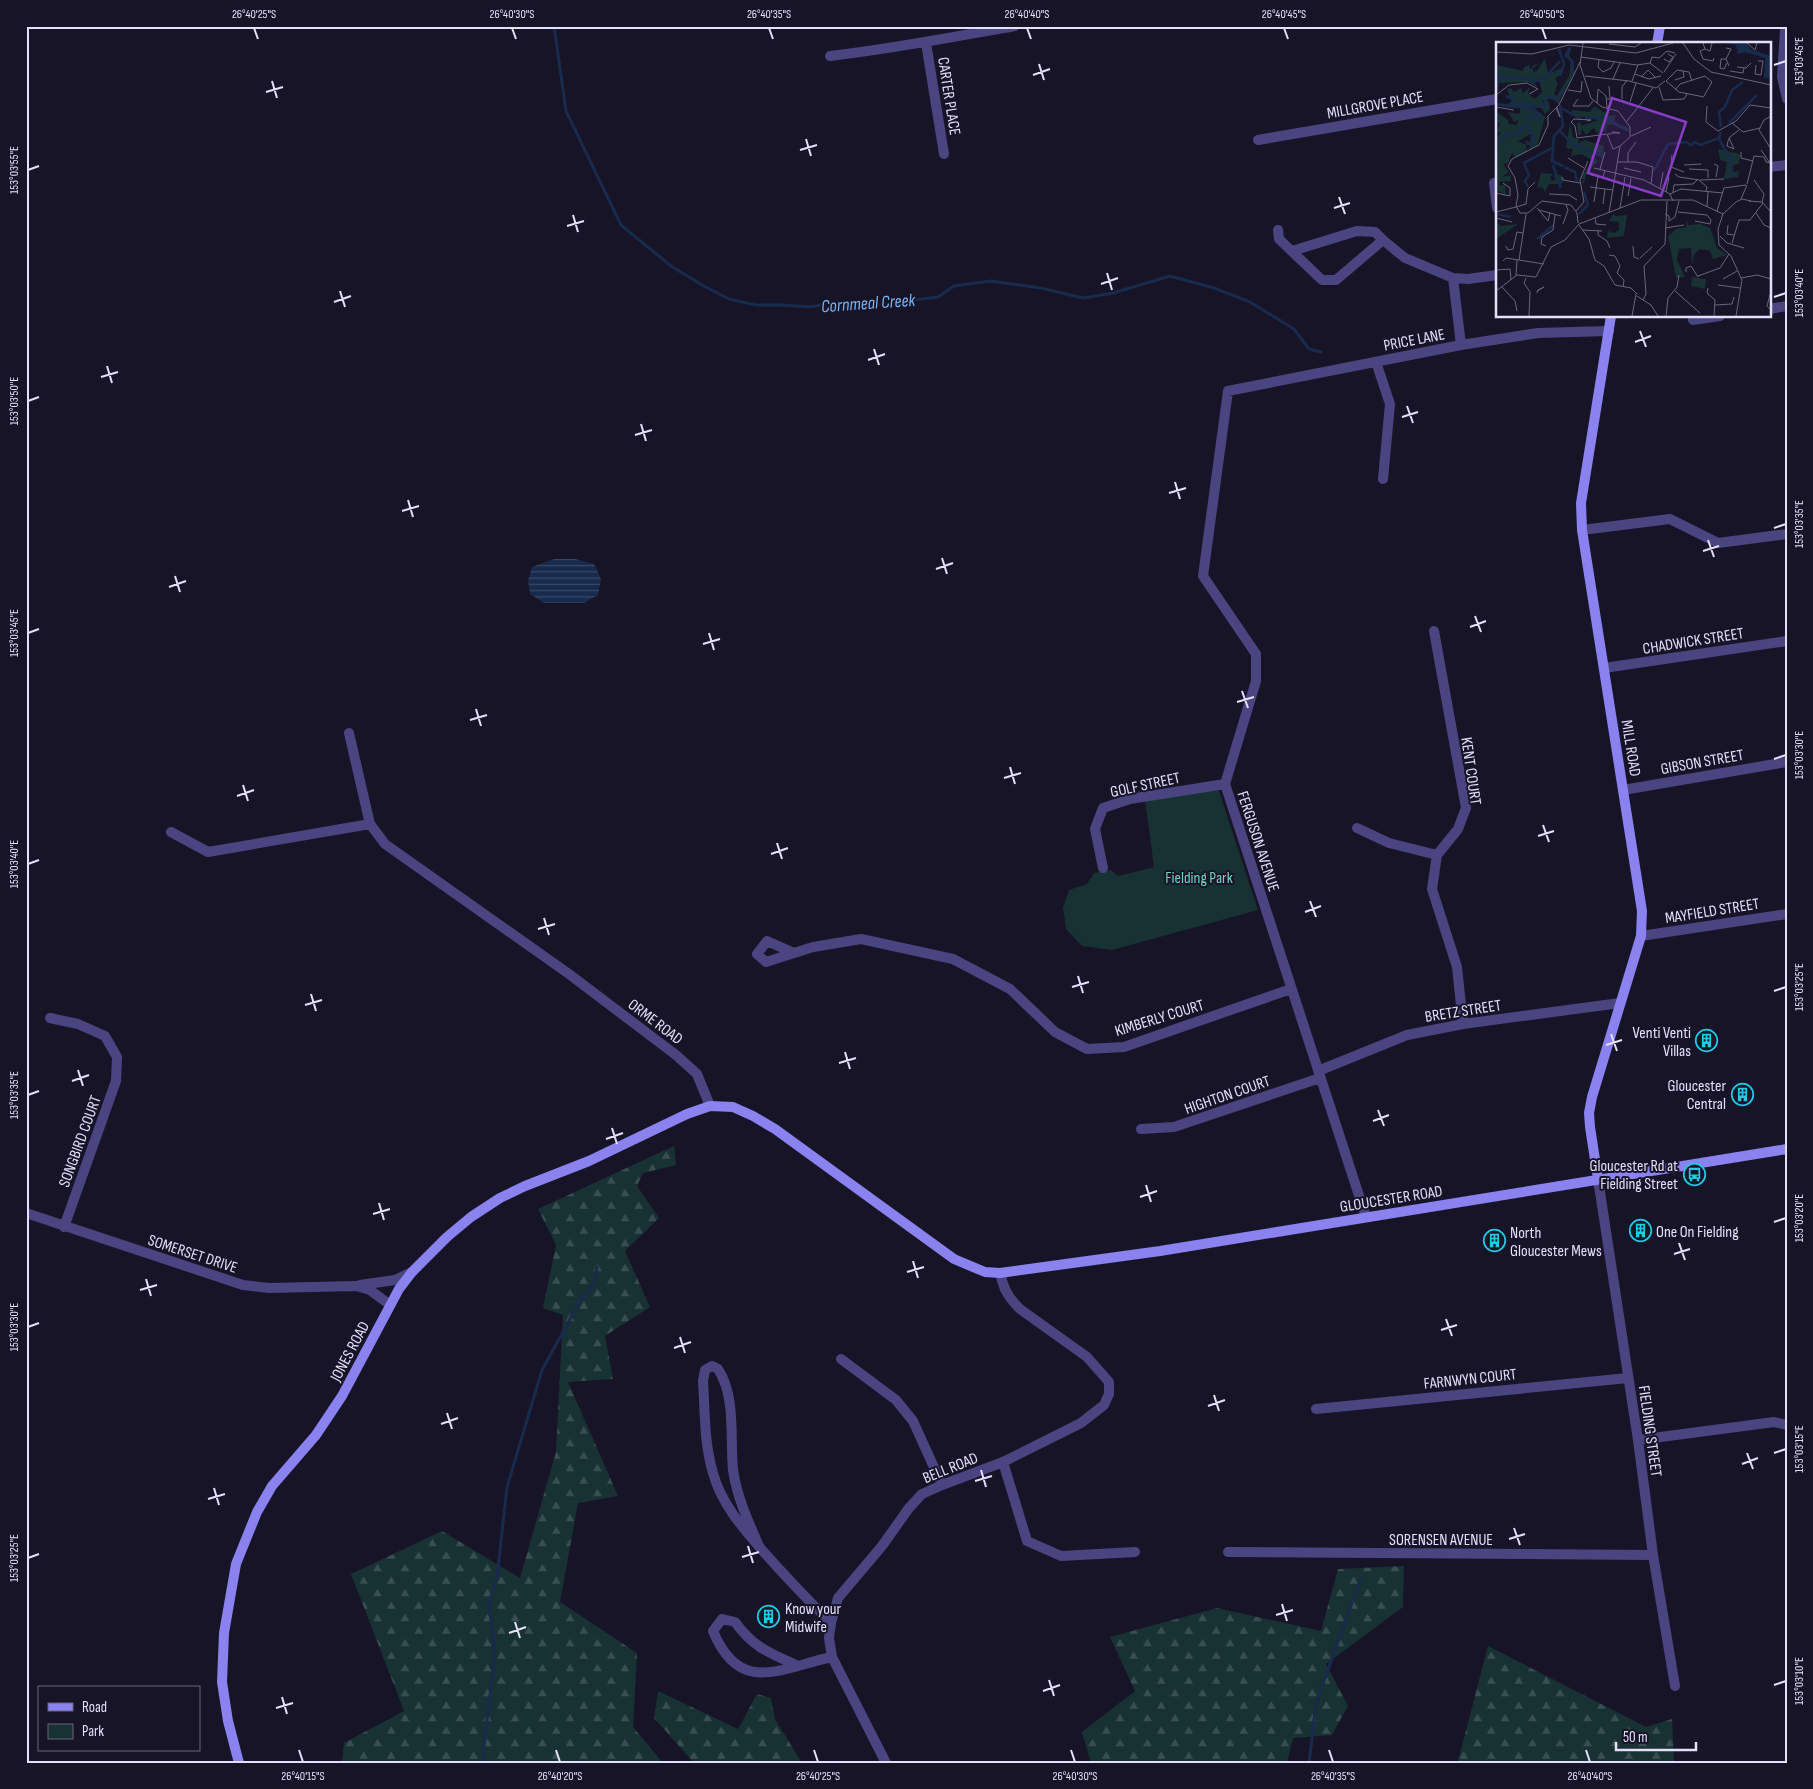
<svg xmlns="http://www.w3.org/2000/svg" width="1813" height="1789" viewBox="0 0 1813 1789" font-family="'Sofia Sans Condensed',sans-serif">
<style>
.green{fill:#183132}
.forest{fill:url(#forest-firs)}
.water{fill:url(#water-rules)}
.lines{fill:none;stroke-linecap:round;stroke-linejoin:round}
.stream{stroke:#182b4d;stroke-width:3}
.street{stroke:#4a4581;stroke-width:10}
.secondary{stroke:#8982ef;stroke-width:10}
.ticks{fill:none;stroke:#e4dffb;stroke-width:2}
.labels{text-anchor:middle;stroke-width:4;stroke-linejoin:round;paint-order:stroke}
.street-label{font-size:16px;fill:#e4dffb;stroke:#181428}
.park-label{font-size:16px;fill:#73d3bf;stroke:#181428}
.poi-label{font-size:16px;fill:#e4dffb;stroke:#181428;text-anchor:end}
.water-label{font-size:18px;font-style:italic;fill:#7ab3ee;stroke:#181428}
.inset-river{fill:none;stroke:#182b4d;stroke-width:2.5}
.inset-road{fill:none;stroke:#6a657c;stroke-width:1}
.view{fill:#863ec5;fill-opacity:0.15;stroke:#863ec5;stroke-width:2.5}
.inset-edge{fill:none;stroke:#e4dffb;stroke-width:2.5}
.neatline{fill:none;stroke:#e4dffb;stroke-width:2}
.ticks-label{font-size:12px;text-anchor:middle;fill:#e4dffb}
</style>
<defs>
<pattern id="forest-firs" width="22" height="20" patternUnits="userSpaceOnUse" patternTransform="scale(1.25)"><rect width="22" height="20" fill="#183132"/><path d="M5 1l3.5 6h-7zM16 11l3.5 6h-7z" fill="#394e51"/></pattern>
<pattern id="water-rules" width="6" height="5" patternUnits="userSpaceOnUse" patternTransform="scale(1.25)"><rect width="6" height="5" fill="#182b4d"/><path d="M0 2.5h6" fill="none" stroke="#394968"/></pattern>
</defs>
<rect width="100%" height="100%" fill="#181428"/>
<path class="green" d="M1218,788L1258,910L1112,950L1082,946L1066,929L1063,908L1069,890L1087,884L1094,873L1111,870L1118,876L1154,867L1145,800Z"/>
<path class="forest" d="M674,1146L676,1165L643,1173L637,1186L659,1218L625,1251L650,1307L605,1336L613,1379L568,1382L618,1496L578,1503L560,1602L637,1653L633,1727L663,1763H342L344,1743L404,1711L351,1574L442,1531L520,1578L556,1452L563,1315L543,1308L556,1245L538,1209Z
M1404,1566L1403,1607L1326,1664L1348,1706L1332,1735L1293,1738L1287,1763H1091L1082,1732L1135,1691L1110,1637L1217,1608L1321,1631L1338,1569Z
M1488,1646L1646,1727L1672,1719L1674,1763H1422L1458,1761Z
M658,1691L738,1729L757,1694L771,1698L775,1719L802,1763H694L654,1718Z"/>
<path class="water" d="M554,559H575L594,564L601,579L598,595L584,603H544L530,594L528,581L532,567Z"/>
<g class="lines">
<path class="stream" d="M554,26L566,111L621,225L671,266L702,285L729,299L756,305H783L810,307L837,302L881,304L938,297L954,286L990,281L1041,288L1083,298L1113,293L1170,276L1214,288L1250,302L1294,329L1309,349L1321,352
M486,1763L483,1753L495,1654L489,1603L497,1577L507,1487L542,1370L580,1301L594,1285L597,1267
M1309,1763L1316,1703L1361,1578"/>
<path class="street" d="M1785,30L1782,77L1787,99
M926,43L944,154
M830,56C892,49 953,37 1015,26
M1258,140L1497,99
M1769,167L1787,165
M1494,183L1497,208
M1278,230L1279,239L1322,280H1336L1383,240L1405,258L1453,278L1468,279L1497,275
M1292,251L1357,231L1375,232L1383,240
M1453,278L1461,345
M1769,309L1787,306
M1693,320L1720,316
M1376,362L1390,404L1383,479
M1582,530L1670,519L1718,543L1787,534
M1434,631L1466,808L1458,829L1437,855L1432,889L1457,967L1463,1024
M1604,668L1787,641
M349,733L370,824L385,844L569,974L676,1055L697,1074L710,1106
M1623,790L1787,762
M1357,828L1389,843L1437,855
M171,832L208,852L370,824
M1103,868L1095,829L1103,808L1130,799L1225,784
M1641,936L1787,914
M794,953L767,941L757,954L766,962L813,947L861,939L953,959L1010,989L1055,1032L1087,1049L1124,1047L1291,989
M50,1018L78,1024L105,1036L117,1057L116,1081L64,1227
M1318,1071L1407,1035L1463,1024L1620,1003
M1141,1129L1174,1127L1320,1078
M1598,1179L1638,1440L1653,1555L1675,1686
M26,1213L243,1285L269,1288L357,1286L370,1290L390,1305
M1366,1217L1225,784L1256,681V654L1203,576L1228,391L1461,345L1538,333L1609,331
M360,1285L395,1280L412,1272
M841,1359L896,1400L913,1421L942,1485
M1316,1409L1628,1378
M1638,1440L1774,1422L1787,1425
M1003,1462L1027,1541L1061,1556L1135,1552
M759,1546C748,1521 737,1497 733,1470C730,1438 736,1396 718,1369L712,1366L705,1370L703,1381C705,1411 704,1443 713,1473C721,1503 742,1527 762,1550C784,1575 807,1599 831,1623
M1228,1552L1653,1555
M796,1665C769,1653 753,1647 735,1622L722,1619L713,1631C740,1696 780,1668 832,1657
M886,1763L832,1657L829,1638L831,1623L838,1598L882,1546L909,1508L922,1494L942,1485L1003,1462L1081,1423L1104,1405L1109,1394V1382L1087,1357L1020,1309C1008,1297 1004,1290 1000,1273"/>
<path class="secondary" d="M1657,44L1660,26
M1598,1179L1590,1127L1589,1113L1592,1097L1641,936L1642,911L1582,530L1581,503L1611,316
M239,1763L228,1721L222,1682L224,1633L236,1564L257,1512L272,1486L316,1435L342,1396L399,1289L412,1272L447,1237L471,1217L500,1198L525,1186L589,1161L687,1114L710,1106L733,1107L753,1116L775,1129L954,1259L985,1272L1000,1273L1160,1251L1787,1149"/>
</g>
<path class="ticks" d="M254,28L258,39M512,28L516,39M769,28L773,39M1027,28L1031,39M1284,28L1288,39M1542,28L1546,39M1039,64L1044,80M1774,65L1786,61M1033,75L1050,69M272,81L277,98M266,92L283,87M806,139L811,156M800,150L817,145M28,170L39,166M1339,197L1345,214M1334,208L1350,203M573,215L578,232M567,226L584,221M1107,273L1112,290M1101,284L1118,278M340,291L345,307M1774,297L1786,293M334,302L351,296M1640,331L1646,347M1635,342L1651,336M874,349L879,365M868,360L885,354M107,366L112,383M101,377L118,372M28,401L39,397M1407,406L1413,423M1402,417L1418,412M641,424L646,441M635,435L652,430M1175,482L1180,499M1169,493L1186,488M408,500L413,517M402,511L419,506M1774,528L1786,524M1708,540L1714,557M1703,551L1719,546M942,558L947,574M936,569L953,563M175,576L180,592M169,587L186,581M1475,616L1481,632M1470,627L1486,621M28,633L39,629M709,633L714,650M703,644L720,639M1242,691L1248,708M1237,702L1254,697M476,709L481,726M470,720L487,715M1774,759L1786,755M1010,767L1015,784M1004,778L1021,773M243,785L248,801M237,796L254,790M1543,825L1549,842M1538,836L1554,831M777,843L782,859M771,854L788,848M28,864L39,860M1310,901L1316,917M1305,912L1321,906M544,918L549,935M538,929L555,924M1078,976L1083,993M1072,987L1089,982M1774,991L1786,987M311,994L316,1011M305,1005L322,1000M1611,1034L1617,1051M1606,1045L1622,1040M845,1052L850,1069M839,1063L856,1058M78,1070L83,1086M72,1081L89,1075M28,1095L39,1091M1378,1110L1384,1126M1373,1121L1389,1115M612,1128L617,1144M606,1139L623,1133M1146,1185L1151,1202M1140,1197L1157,1191M379,1203L384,1220M373,1214L390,1209M1774,1222L1786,1218M1679,1243L1685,1260M1674,1254L1690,1249M913,1261L918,1278M907,1272L924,1267M146,1279L151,1296M140,1290L157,1285M1446,1319L1452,1336M28,1327L39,1323M1441,1330L1457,1325M680,1337L685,1353M674,1348L691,1342M1214,1395L1219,1411M1208,1406L1225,1400M447,1413L452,1429M441,1424L458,1418M1747,1453L1753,1469M1774,1453L1786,1449M1742,1464L1758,1458M981,1470L986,1487M975,1481L992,1476M214,1488L219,1505M208,1499L225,1494M1514,1528L1520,1545M1509,1539L1525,1534M748,1546L753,1563M742,1557L759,1552M28,1558L39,1554M1282,1604L1287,1621M1276,1615L1293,1610M515,1622L520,1638M509,1633L526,1627M1049,1680L1054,1696M1774,1685L1786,1681M1043,1691L1060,1685M282,1697L287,1714M276,1708L293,1703M299,1750L303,1762M556,1750L560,1762M814,1750L818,1762M1071,1750L1075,1762M1329,1750L1333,1762M1586,1750L1590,1762"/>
<defs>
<symbol id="building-ring" viewBox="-11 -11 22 22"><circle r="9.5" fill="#181428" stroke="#23c8e4" stroke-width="1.5"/><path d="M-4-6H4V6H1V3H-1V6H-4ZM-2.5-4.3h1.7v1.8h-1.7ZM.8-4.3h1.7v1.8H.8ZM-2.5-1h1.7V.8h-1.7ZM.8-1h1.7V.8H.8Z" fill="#23c8e4"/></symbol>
<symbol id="bus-ring" viewBox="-11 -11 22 22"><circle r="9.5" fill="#181428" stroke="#23c8e4" stroke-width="1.5"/><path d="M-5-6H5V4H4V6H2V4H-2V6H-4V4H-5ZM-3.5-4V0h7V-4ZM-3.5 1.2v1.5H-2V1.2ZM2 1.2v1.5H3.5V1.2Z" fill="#23c8e4"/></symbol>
</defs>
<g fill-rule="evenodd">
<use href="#building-ring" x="1694" y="1028" width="25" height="25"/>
<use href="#building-ring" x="1730" y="1082" width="25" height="25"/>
<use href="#bus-ring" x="1682" y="1162" width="25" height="25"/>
<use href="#building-ring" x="1628" y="1218" width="25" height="25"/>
<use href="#building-ring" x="1482" y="1228" width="25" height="25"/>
<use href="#building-ring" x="756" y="1604" width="25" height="25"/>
</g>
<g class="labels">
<g class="street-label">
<text transform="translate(950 96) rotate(81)" y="6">CARTER PLACE</text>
<text transform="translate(1375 104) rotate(-10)" y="6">MILLGROVE PLACE</text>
<text transform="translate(1414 339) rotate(-11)" y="6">PRICE LANE</text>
<text transform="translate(1693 640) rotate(-9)" y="6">CHADWICK STREET</text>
<text transform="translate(1632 748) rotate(81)" y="6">MILL ROAD</text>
<text transform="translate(1702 761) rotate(-10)" y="6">GIBSON STREET</text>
<text transform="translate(1472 771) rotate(82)" y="6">KENT COURT</text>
<text transform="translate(1145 784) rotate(-12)" y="6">GOLF STREET</text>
<text transform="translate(1259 841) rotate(72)" y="6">FERGUSON AVENUE</text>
<text transform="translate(1712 910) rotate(-9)" y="6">MAYFIELD STREET</text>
<text transform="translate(1463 1010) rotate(-9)" y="6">BRETZ STREET</text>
<text transform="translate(1159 1017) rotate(-17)" y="6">KIMBERLY COURT</text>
<text transform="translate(656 1021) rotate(37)" y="6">ORME ROAD</text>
<text transform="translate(1227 1094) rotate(-19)" y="6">HIGHTON COURT</text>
<text transform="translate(79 1141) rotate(-70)" y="6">SONGBIRD COURT</text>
<text transform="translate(1391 1198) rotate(-9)" y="6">GLOUCESTER ROAD</text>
<text transform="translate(193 1253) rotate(18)" y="6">SOMERSET DRIVE</text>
<text transform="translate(349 1351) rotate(-62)" y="6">JONES ROAD</text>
<text transform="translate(1470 1378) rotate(-6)" y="6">FARNWYN COURT</text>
<text transform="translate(1651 1431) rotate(82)" y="6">FIELDING STREET</text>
<text transform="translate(950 1467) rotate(-22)" y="6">BELL ROAD</text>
<text x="1441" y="1545">SORENSEN AVENUE</text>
</g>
<g class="park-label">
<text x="1199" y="883">Fielding Park</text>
</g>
<g class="poi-label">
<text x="1691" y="1038">Venti Venti<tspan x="1691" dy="18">Villas</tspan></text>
<text x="1726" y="1091">Gloucester<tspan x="1726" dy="18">Central</tspan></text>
<text x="1678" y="1171">Gloucester Rd at<tspan x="1678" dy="18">Fielding Street</tspan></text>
<text x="1656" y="1237" text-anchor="start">One On Fielding</text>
<text x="1510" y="1238" text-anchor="start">North<tspan x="1510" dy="18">Gloucester Mews</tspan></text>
<text x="785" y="1614" text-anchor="start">Know your<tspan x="785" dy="18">Midwife</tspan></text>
</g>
<g class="water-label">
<text transform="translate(868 303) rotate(-4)" y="6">Cornmeal Creek</text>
</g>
</g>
<g transform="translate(1496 42)">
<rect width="275" height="275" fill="#181428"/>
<path d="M118,171L119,174L131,173L128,194L111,196L112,189L118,191L123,188V180L113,179Z" fill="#183132"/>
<path d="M76,5L73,13L78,20L77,33L62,61L55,56L46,59L48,63L50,59L53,60L54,68L49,72L45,66H38L49,75L41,104L33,108L34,103H31L29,98L34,100L35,92L22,99L30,103L31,110L19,115L16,111L12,121L7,122L13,130L6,135L15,133V139L3,140L4,144L9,142L10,153L0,148V95L5,91L0,90L4,82L1,80L0,69L13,79L12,82L21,83L22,78L18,80L12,70L23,72L25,66L8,65L16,59L11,48L15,46L18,50L25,46L27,51L34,45L32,52L39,57L46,50L43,36L39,41L41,45L33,40L0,41V23L27,29L28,25L33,23L35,28L37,23L43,22L37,26V30L41,29L49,16L52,32L68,25L65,33L59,36L62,41L58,52L61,54L73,34L75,20L68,13ZM98,64L114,74L120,73L118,80L133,86L132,90L116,82L108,84H111L110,89L104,88L105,91H101L98,86L90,93L86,87L85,93H82L81,81L85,80V84L102,78L75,73L76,68L94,70ZM74,81L77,95L83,98L82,101L89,98L108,104L107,117L100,109L98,116L102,119L91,130L88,141H85L88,138L85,136L96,118L86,112L75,114L77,107L70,106ZM222,107L244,112L243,122L237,123L236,130L243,129L242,135L228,137L231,120L224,118ZM45,131L57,132L54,136L57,139L60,137L57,132L65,133L68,139L65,142H53L49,150L46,145L41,146ZM190,178L192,183L204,182L214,186L221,206L231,213L217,217L214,209L204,207L198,212L196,223L195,206L183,207L181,218L189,235L180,236L172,194L180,187L190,185ZM0,180L5,184L22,182L0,197ZM196,235L210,237L209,247L195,244Z" fill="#183132"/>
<path d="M229,1H251L254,7L275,14L273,36H268L269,16L249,10L242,12L240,3Z" fill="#182b4d"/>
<path class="inset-river" d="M74,5L70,14L76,19L77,32M63,7L68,22L64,34M1,49L3,34L46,39L64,19M10,54L27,62L47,65L51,55L61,57M0,62L37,67M63,62L62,57L69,48M64,63L67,84L58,94L56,119L67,124M65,66L85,77M89,76H111L130,88M233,81L261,53M30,85L38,93L35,104M225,85L223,70L229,65L236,48L247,40M64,89L77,103L106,114M223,97L235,118L236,135M0,105L10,93H18L26,87L35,74L44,76L38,67M57,123L65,146M68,125L79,130L81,139M158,129L172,102L190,100L195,103L199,100L204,103L223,96L225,90M32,145L29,139L33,133L28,121L56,106M0,172L15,175M83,172L92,163L88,150M41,197L58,183"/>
<path class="inset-road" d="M87,1L84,23L95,56L106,65L122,69L134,85V95L124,104L113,171M187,1L198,17L215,30L275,43M207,1L209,7L214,9L216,1M251,1L259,8L261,1M113,2L139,5L145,1M230,6L235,7L230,17L233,24M209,7L204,9L207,17L217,19L218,16M0,10L36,12L73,3L140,11L177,1M85,15L141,23L154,21L167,31M168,17L173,20L177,15L172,12M230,17H225L224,26L228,27L231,21M103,18L102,25L107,30L115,26L118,20M154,21L156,15L163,16L171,9L179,11M260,23L259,32L265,33L267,19H262M241,25L250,26L255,21M234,29L247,31L248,26M168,30L180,12M139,32L153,37L165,34M89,34L133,39L160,46L169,39M145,35L152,28L160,36M117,37L124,21M179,38L188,35L187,29M136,39L142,23M170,39L183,50L208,55M170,39L181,28L193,30L196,39M163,45L167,58L188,57L191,52M72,48L85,50L86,39M179,48L184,42L209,34L216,40L208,54M0,53L13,43L31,41L42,47L33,52M82,57L77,64H93L97,59M111,57H114L113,44M126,57V45L131,38M134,60L140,41M101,61L102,47L110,54L111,66M211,64L210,80L222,89L240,79L254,63L275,66M0,65L18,68M60,66L64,75L61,65M275,74L268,78L263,88L275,107M91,79L95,78L78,77L75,80L79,84L81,96L111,92L117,107L124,104M131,79L157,46M236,81L247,90L264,86M112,92H114L117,90H118L124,91H116M135,94L155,85M233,96L238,107L231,104L232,99L234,95L243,88M265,108L274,121M245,110V116L257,119M176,113L175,125L188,130M72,116L88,126M121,120H141L157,125L155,142M132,120V111L140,100M218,122L222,124L220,135M188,123L205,122M98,126L148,138L174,152L177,159M128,126L145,130M104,127L109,110M193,127L212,128V136M179,132L183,135L203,138L211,145L210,150M95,133L107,135L109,128M66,135L67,138L84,141M204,138L228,137M258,138L268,152L266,160M251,142L258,114L268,115L270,120L275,121M94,145L117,148M164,147L167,130M170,150L173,135M177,150L178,143L197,142L202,137M0,151L14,154V146L7,141M53,152L73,153L81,158M174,152L185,147L227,151M132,154L135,136M245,157L251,143M253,159L266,160L275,170M98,160L102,134M107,162L109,147M20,165L30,162L32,147L39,140M211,165L212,150M41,166L52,179L54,171M124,166L129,135M43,168L65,174M80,169L88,160L84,138L92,119M221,169L228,146L250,143M0,170L20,165M182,170L211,173L215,178L214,182L199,179M260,171L268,183L275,186M169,172L173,174V179L179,175L183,159M0,176L16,180M99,176L100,182L110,183M82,181L81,171L75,163L46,159L32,171H24L20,164L22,153L19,136L12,124L16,117L43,103L52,83V74L63,63L84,20M67,182L72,168L70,163M83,182L145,158H197L227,172M83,183L93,197L99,218L108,224L119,243L135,246L141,252M232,183L231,192L238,193M169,186L188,183M87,188L106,189M102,188V193L111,199L114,206M224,194L231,201L248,206M69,198L83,182M236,201L243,178H254L267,161M10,204L12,208L17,207L21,190L27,191M50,204L45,202L46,195L57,188L59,173M137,204L138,215L143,217M113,213L119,214L124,224L121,231L128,238L127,245M144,216L156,205M23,218L30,172M7,219L10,216L48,222M0,228L14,227L15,238M190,230V226L195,224L202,235M20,234L21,218M202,234L224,226L233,212M30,236L28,241L34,250L33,274M245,236L261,233L275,237M227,237L241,229M222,243L244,246M6,245L19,259L21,269M212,246L211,251L219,258L218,274M0,249L21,233L40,235L55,205L69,198M179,249L204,271M275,249L271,264L275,268M41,251V250L42,248L48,245L41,249M141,254L155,263L162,274M147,258L150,252L148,224L169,202L171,159M219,263L236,262L238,255M136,274L140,252M170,274L172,256L181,245L183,233M240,274L246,238L235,214L223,203L222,187L227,172L240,160L246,157L255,159"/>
<path class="view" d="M116,56L190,80L165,154L92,131Z"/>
<rect width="275" height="275" class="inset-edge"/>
</g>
<rect width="1813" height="1789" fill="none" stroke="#181428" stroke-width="55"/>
<rect x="38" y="1686" width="162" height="65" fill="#181428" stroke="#6a657c"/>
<rect x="48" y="1703" width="25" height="8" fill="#8982ef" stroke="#6a657c"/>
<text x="82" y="1712" font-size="15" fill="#e4dffb">Road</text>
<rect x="48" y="1724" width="25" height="15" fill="#183132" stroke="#6a657c"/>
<text x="82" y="1736" font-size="15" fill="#e4dffb">Park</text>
<path d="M1616 1742v8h80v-8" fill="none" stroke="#e4dffb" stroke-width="2.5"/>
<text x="1623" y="1742" font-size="15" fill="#e4dffb" stroke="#181428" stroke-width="4" paint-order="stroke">50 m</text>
<rect x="28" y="28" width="1758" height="1734" class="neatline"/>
<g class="ticks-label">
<text x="254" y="18">26°40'25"S</text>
<text x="512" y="18">26°40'30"S</text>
<text x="769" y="18">26°40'35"S</text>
<text x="1027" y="18">26°40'40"S</text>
<text x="1284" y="18">26°40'45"S</text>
<text x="1542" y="18">26°40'50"S</text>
<text transform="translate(1799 61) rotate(-90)" y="4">153°03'45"E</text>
<text transform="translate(14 170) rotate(-90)" y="4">153°03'55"E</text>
<text transform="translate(1799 293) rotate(-90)" y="4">153°03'40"E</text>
<text transform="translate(14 401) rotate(-90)" y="4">153°03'50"E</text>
<text transform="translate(1799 524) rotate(-90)" y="4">153°03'35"E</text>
<text transform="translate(14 633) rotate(-90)" y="4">153°03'45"E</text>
<text transform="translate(1799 755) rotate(-90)" y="4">153°03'30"E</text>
<text transform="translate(14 864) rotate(-90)" y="4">153°03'40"E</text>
<text transform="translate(1799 987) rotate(-90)" y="4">153°03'25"E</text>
<text transform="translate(14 1095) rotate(-90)" y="4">153°03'35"E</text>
<text transform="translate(1799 1218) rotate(-90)" y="4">153°03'20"E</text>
<text transform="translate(14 1327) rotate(-90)" y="4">153°03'30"E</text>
<text transform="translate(1799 1449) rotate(-90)" y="4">153°03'15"E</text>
<text transform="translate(14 1558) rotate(-90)" y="4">153°03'25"E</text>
<text transform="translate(1799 1681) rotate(-90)" y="4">153°03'10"E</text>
<text x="303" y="1780">26°40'15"S</text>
<text x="560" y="1780">26°40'20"S</text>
<text x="818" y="1780">26°40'25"S</text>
<text x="1075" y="1780">26°40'30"S</text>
<text x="1333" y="1780">26°40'35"S</text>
<text x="1590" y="1780">26°40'40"S</text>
</g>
</svg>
